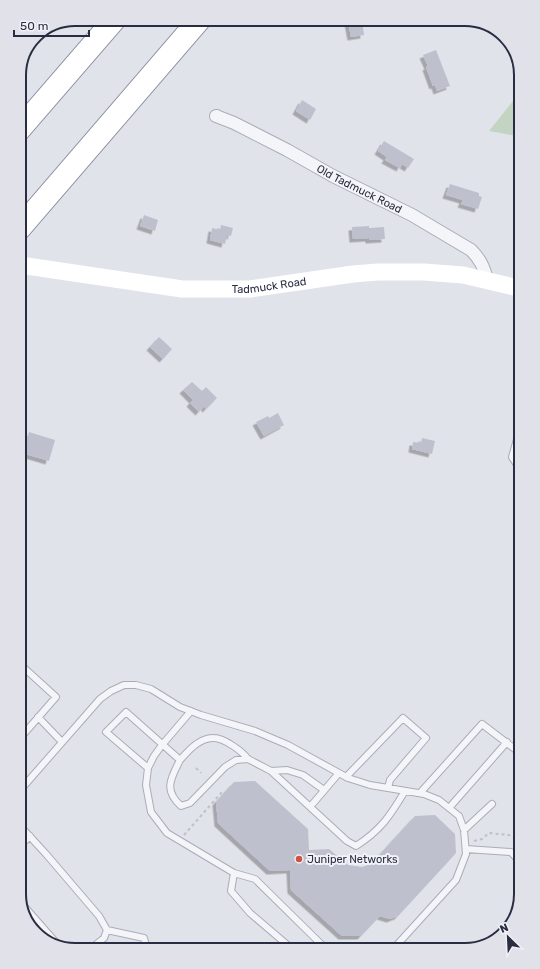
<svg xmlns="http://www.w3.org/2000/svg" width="540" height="969" viewBox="0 0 540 969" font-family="Rubik,sans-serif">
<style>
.green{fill:#c3d4c2}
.building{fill:#bec0cd;filter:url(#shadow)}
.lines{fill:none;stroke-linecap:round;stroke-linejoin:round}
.lane-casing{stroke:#aaacb8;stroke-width:8}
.street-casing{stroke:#aaacb8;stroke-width:14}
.highway-casing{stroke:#888ca1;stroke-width:24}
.path{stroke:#bfc1c9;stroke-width:2;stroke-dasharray:3 3;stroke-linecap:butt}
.lane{stroke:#f4f5f8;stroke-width:6}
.street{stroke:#f4f5f8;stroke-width:12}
.secondary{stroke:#fff;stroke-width:17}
.highway{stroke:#fff;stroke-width:22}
.poi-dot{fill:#d05146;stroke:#f1f2f7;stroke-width:1.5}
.labels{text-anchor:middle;stroke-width:4;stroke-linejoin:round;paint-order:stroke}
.street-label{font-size:11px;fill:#292d42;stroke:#f1f2f7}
.poi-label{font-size:11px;fill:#292d42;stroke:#f1f2f7;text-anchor:start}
.rim{fill:none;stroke:#292d42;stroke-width:2}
</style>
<defs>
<filter id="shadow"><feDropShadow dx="-3.5" dy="3.5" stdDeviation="0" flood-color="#0004"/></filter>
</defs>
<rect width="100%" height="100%" fill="#e1e3ea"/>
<path class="green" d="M517,96V136L489,131Z"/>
<path class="building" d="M349,19H362L364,35L351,37L348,21H350Z
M436,50L450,86L437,91L435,85L433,86L426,67L428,66L423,55Z
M302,100L316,109L310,120L296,111Z
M384,141L414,159L408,168L402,164L400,168L385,160L387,157L378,151Z
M450,184L479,193V196L482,197L478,209L461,204L463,200L446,195Z
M144,215L158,220L155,231L140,226Z
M221,225L233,228L231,236L227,235L225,244L210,240L212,228L220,230Z
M369,226V228L384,227L385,239L369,240V238L353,239L352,227Z
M159,337L172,349L163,359L150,347Z
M192,382L202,391L206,387L217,398L206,409L204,406L199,412L190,403L193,400L183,390Z
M278,413L284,425L264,436L256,422L268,416L269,418Z
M29,432L55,440L49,461L22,453Z
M422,438L435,441L432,454L412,449L413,442L421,443Z
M255,781L308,829L309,850L329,849L348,865L362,867L371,864L415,816L435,815L455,834L456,853L398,916L390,919L380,916L361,936H342L291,890L290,870L270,871L218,823L216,802L234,782Z"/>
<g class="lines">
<defs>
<path id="lane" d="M519,432L512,457L519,468
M22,666L56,697L22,736
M191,711L162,745L154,756L148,768L146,785L151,812L167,833L234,873L255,879L324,947
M38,717L62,742
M180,760C188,751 200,737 214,738C224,738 242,751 248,759
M148,768L106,732L126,712L180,760C171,778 163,790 181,806L190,803L225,767L236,760L248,759L271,771L347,841L356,846C381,830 390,816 405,791
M271,771L287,770L303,775L324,790
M346,777L403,718L426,738L390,780L388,788
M23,787L100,699L111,691L124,685H136L151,689L180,707L201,715L255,731L288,745L348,778L370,785L424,794L439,800L459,816L464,830L466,854L456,880L395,947
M420,793L482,724L520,753
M310,807L339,773
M449,808L507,742
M23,829L46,854L99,916L107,930L104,938L89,950
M464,830L492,804
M23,843L30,836
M466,849L511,852L521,863
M234,873L231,891L250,913L291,948
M23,905L59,946
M107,930L144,938L147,949"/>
<g id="street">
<path id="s1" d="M217,116H216L234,123L287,150L333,176L412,215L471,250C480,259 484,267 487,280"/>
</g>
<path id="highway" d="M19,130L115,19
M20,228L200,19"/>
</defs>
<use href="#lane" class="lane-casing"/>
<use href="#street" class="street-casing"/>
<use href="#highway" class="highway-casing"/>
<path class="path" d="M196,768L201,773
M184,835L222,792
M474,841L482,839L489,833L509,835L521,842"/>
<use href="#lane" class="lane"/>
<use href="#street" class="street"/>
<path class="secondary" id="s2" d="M20,265L182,289H250L353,274L378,272H424L463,275L518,288"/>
<use href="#highway" class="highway"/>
</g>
<circle class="poi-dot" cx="299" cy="859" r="4"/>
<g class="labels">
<g class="street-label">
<text dy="4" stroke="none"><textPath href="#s1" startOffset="162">Old Tadmuck Road</textPath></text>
<text dy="4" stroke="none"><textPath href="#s2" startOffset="251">Tadmuck Road</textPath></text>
</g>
<g class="poi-label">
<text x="307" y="863">Juniper Networks</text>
</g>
</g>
<path d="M0 0H540V969H0ZM75 26H465A49 49 0 0 1 514 75V894A49 49 0 0 1 465 943H75A49 49 0 0 1 26 894V75A49 49 0 0 1 75 26Z" fill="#e1e2e9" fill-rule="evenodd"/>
<path class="rim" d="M75 26H465A49 49 0 0 1 514 75V894A49 49 0 0 1 465 943H75A49 49 0 0 1 26 894V75A49 49 0 0 1 75 26Z"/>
<g transform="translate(508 937) rotate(336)" stroke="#f1f2f7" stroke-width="3" paint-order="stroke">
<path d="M0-3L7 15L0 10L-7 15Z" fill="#292d42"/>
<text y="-6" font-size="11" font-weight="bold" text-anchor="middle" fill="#292d42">N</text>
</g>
<path d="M14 30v6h75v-6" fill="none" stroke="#292d42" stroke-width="2"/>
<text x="20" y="30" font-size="12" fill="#292d42" stroke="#f1f2f7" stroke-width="3" paint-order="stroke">50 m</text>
</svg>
